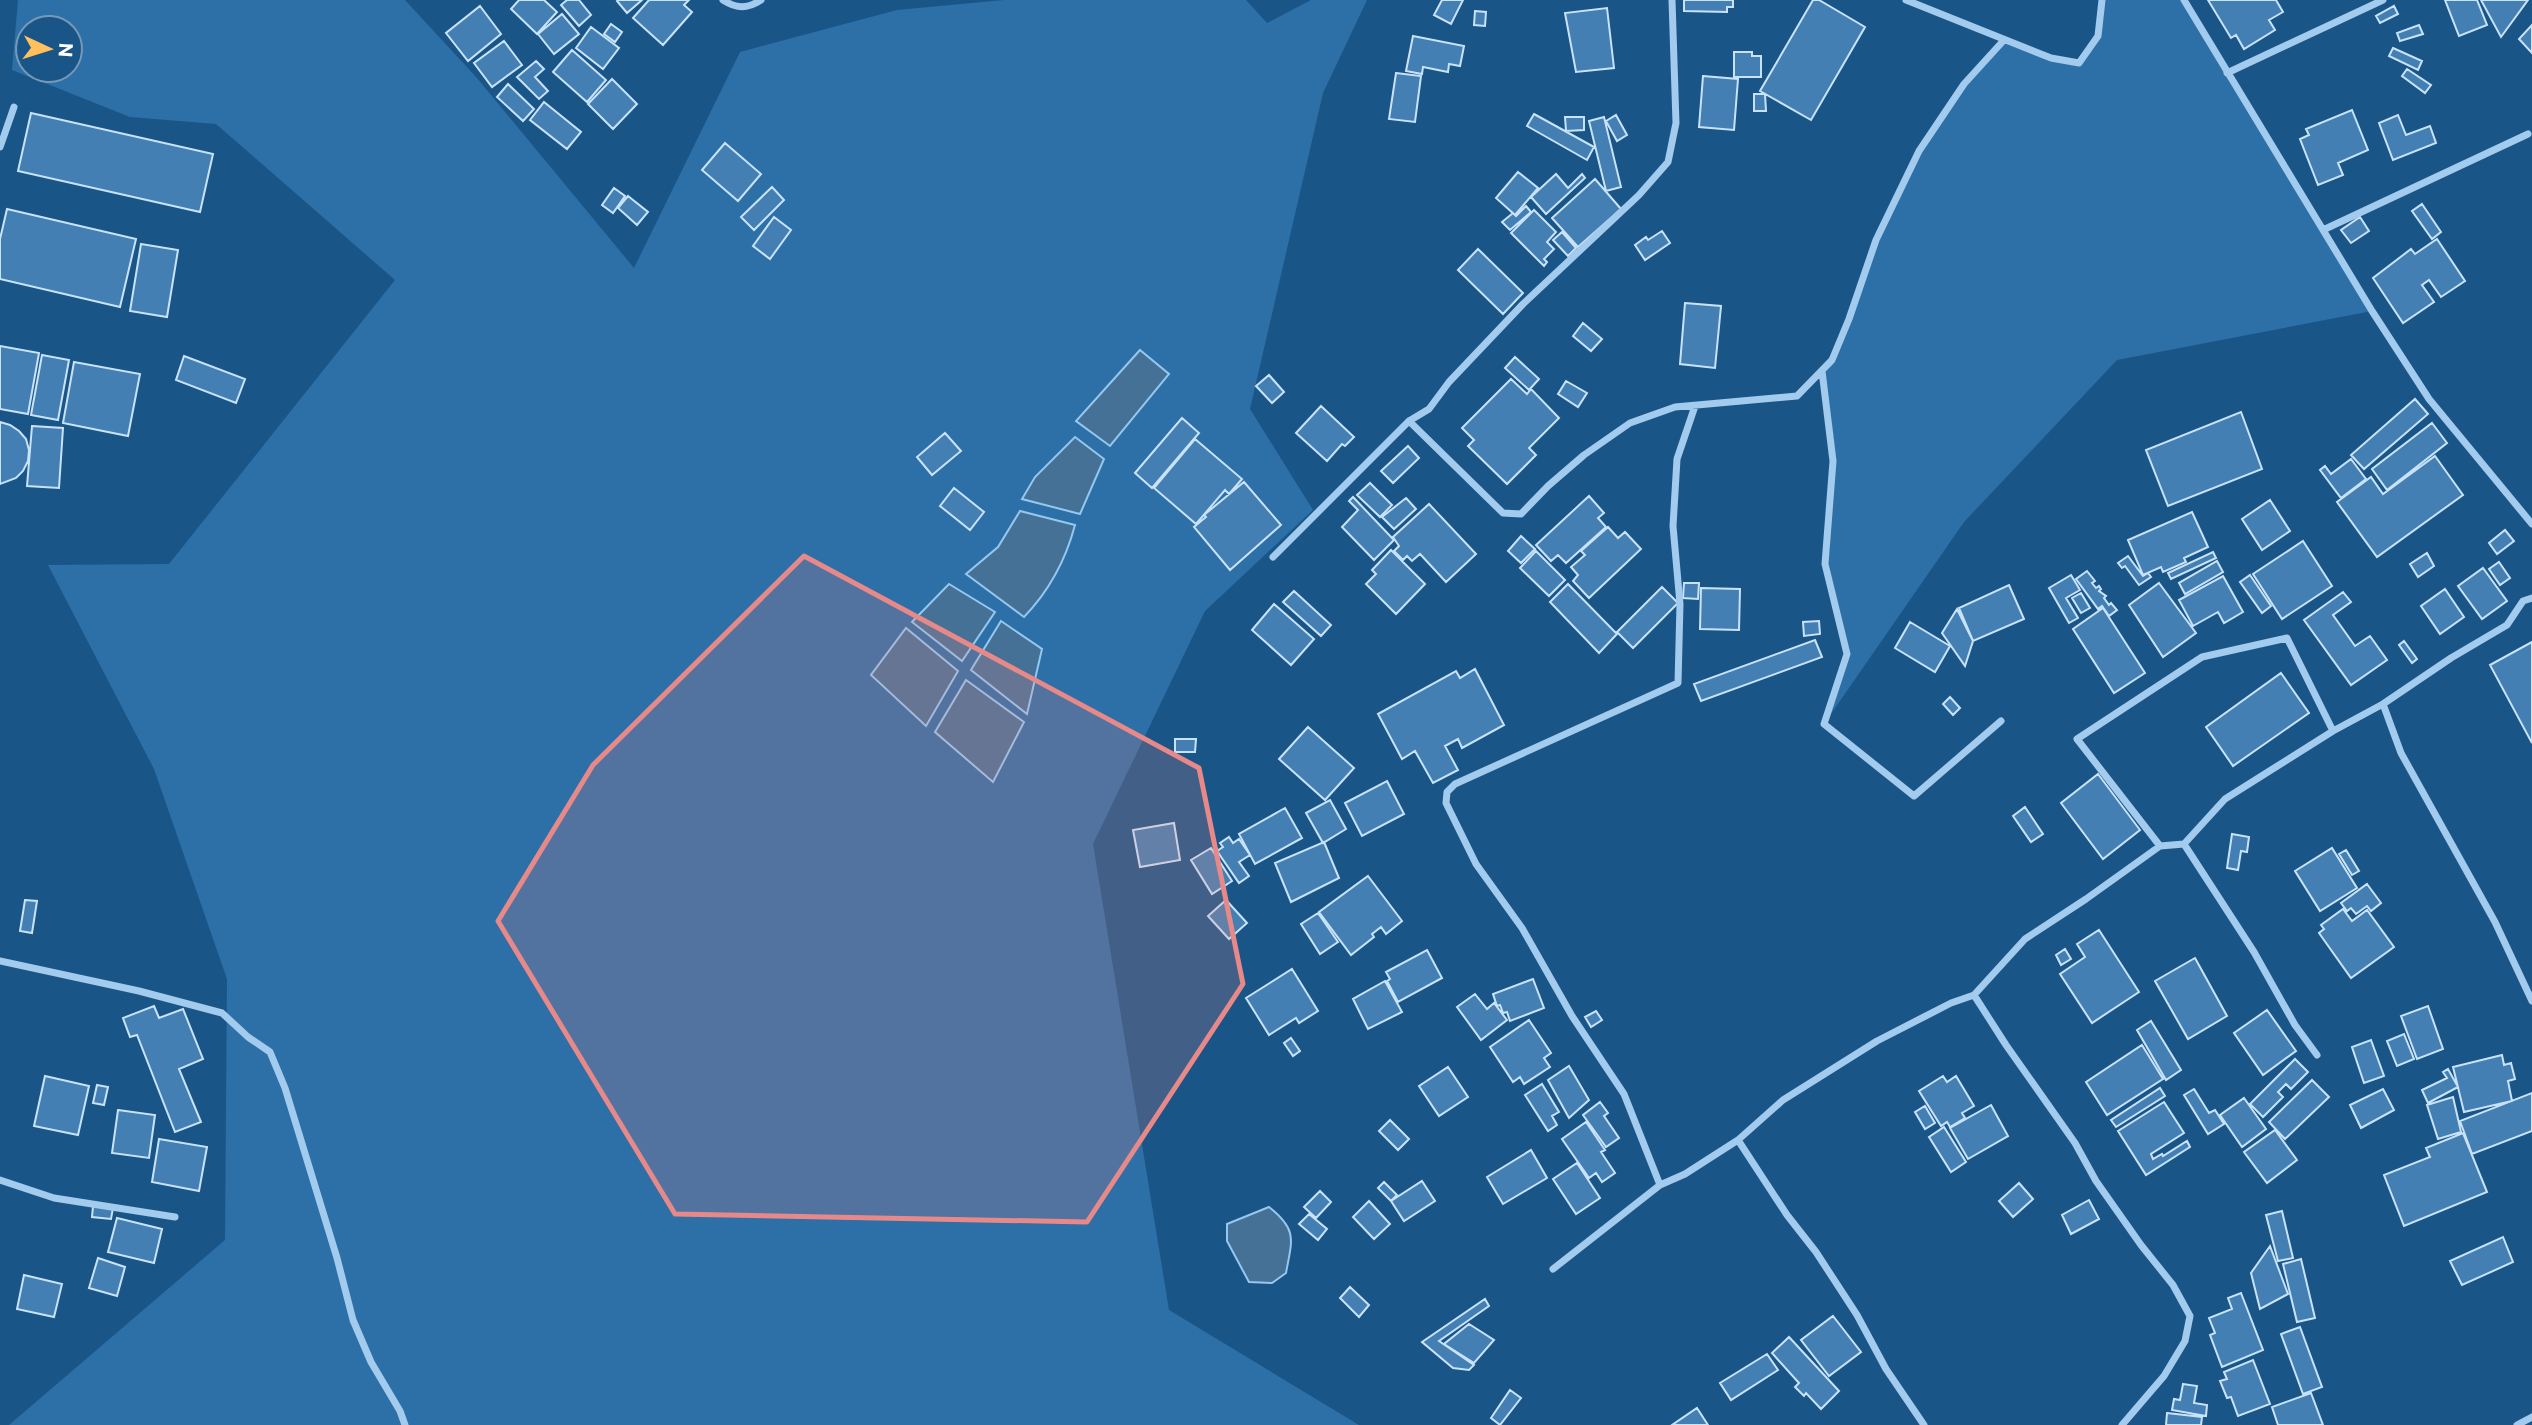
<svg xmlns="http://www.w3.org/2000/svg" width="2532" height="1425" viewBox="0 0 2532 1425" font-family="Commissioner,sans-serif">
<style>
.green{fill:#2d6fa7;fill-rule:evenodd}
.water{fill:#467196;stroke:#95c8ef;stroke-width:2}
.building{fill:#437fb2;stroke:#c8e3f9;stroke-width:2}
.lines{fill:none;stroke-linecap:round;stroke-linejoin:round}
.street{stroke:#a2cbed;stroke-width:7}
.marked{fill:#e88989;fill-opacity:0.2;stroke:#e88989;stroke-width:5;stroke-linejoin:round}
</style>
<rect width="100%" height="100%" fill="#1a5588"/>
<path class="green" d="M18,0H405L477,78L634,268L740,52L897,10L1004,0H1246L1267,23L1311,0H1367L1323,93L1250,409L1313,510L1205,611L1093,844L1169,1310L1359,1425H9L225,1240L227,979L154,769L48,565L169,564L395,280L216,124L130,117L12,70ZM28,28H70V70H28Z
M2102,0H2184L2372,311L2117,360L1964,522L1824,724L1847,654L1825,564L1833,461L1822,371L1832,360C1858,289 1881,216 1919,151C1943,110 1973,74 2004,40L2051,58L2079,63L2098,36Z"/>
<path class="water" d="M1140,350L1169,374L1110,446L1076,421Z
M1075,437L1104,459L1080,514L1022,499L1035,477Z
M1020,511L1075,525C1066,559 1049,591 1024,617L966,574L998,547Z
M949,584L995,612L962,661L912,622Z
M1001,621L1042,649L1027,714L971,670Z
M906,628L958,671L926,726L871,675Z
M966,680L1024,722L993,782L935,732Z
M1269,1207C1298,1230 1292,1240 1286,1273L1272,1283L1249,1282L1227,1241V1224Z"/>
<path class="building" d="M519,0H544L557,12L537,34L511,9Z
M567,0H579L591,15L579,26L561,5Z
M618,0H642L627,13L617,1Z
M649,0H689L684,5L692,12L663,45L633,18Z
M1442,0H1463L1451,24L1434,15Z
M1684,0H1733V7H1727V12L1684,11Z
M1813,0H1819L1865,27L1811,120L1760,91Z
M2208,0H2276L2283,12L2269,20L2275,30L2244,49L2236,35L2231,38Z
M2445,0H2477L2487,25L2459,36Z
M2481,0H2528L2501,37Z
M480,6L501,34L468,61L446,33Z
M2394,6L2398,14L2380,23L2376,16Z
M1607,8L1614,68L1576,72L1565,13Z
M1475,11L1486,12L1485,26L1474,25Z
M562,14L579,34L554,54L538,34Z
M611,24L622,32L615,42L604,34Z
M2419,25L2423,34L2400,41L2397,33Z
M2532,25V53L2519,39Z
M591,27L619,48L603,69L576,48Z
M1413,36L1464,46L1460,66L1449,64L1448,72L1423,67L1422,74L1406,71Z
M504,41L522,65L492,87L474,63Z
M2393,48L2422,61L2418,70L2389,56Z
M572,50L606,80L587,102L553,72Z
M1734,52H1752V56H1761V77H1734Z
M536,61L544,69L535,77L548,91L539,99L517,77Z
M2407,69L2431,85L2425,93L2402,76Z
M1396,73L1421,76L1415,122L1389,119Z
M1703,76L1738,79L1734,130L1699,127Z
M612,79L637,104L613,129L588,104Z
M508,84L534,109L523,121L497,97Z
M1754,94H1765L1766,111H1754Z
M544,102L581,132L567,149L530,120Z
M2352,110L2368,150L2338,163L2343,175L2318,185L2300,139L2309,135L2306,129Z
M31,113L213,154L200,212L18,171Z
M1534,114L1594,147L1587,160L1527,126Z
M1616,115L1627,135L1617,141L1606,121Z
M2398,115L2406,135L2430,126L2436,143L2393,160L2379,123Z
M1565,117H1584V130L1566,131Z
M1604,117L1621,187L1606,191L1589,121Z
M725,143L761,174L738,201L702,170Z
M1518,172L1538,188L1515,215L1496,198Z
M1556,174L1568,188L1582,174L1585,178L1546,214L1531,197Z
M1595,179L1621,209L1578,247L1552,218Z
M772,187L784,200L754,230L741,217Z
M614,188L625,196L613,213L602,205Z
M628,196L648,212L637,225L618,208Z
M2422,204L2441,232L2432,239L2412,211Z
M1526,206L1531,212L1510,230L1502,222L1513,213L1516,216Z
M7,209L136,239L120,307L0,279V239Z
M1534,210L1556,232L1547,242L1554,249L1544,259L1547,262L1544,266L1511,233Z
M774,217L791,230L770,259L753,246Z
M2360,217L2369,231L2351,243L2341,230Z
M1662,231L1670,243L1645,260L1635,245L1646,237L1648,240Z
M1562,232L1576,248L1568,256L1553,240Z
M2437,239L2465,281L2441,297L2429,280L2422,285L2434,302L2403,323L2373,278L2411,249L2415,254Z
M141,244L178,250L167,317L130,311Z
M1478,249L1523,293L1503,314L1458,270Z
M1685,303L1721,306L1715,368L1680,364Z
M1583,323L1602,339L1591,351L1573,336Z
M0,346L39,353L28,414L0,409Z
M42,355L69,360L58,420L31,415Z
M184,356L245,379L236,403L176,380Z
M1515,357L1539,379L1529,390L1505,368Z
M74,362L140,374L128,436L63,423Z
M1269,375L1284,392L1272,403L1256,386Z
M1511,379L1527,394L1531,389L1559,418L1529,448L1536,455L1507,484L1468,446L1474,440L1462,428Z
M1566,381L1587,393L1578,407L1558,394Z
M2415,399L2428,414L2364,469L2351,455Z
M1321,406L1354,437L1345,446L1342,444L1327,461L1296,433Z
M2241,412L2262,469L2168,506L2146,450Z
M1182,418L1199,433L1152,488L1135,473Z
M0,422L10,425L19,431L26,439L29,450L28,461L23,471L16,478L0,484Z
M2432,423L2447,443L2387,490L2372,469Z
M32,426L63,428L59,488L27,486Z
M945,433L961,451L932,475L917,457Z
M1195,439L1242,479L1229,494L1225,490L1196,524L1154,488Z
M1408,446L1419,458L1393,483L1381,471Z
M2435,456L2463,495L2377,557L2337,502L2371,477L2383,494Z
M2351,459L2366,479L2341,498L2320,470L2325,466L2331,474Z
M1244,482L1281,525L1230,570L1194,527L1206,517L1204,515Z
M1370,483L1392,505L1380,517L1357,495Z
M954,488L984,512L970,530L940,506Z
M1589,496L1604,513L1598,518L1606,527L1566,563L1558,555L1551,561L1536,545Z
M1353,497L1394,540L1374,560L1342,527L1358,510L1349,501Z
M1406,498L1416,509L1394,529L1382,517Z
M2270,500L2290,531L2262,550L2242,519Z
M1429,504L1476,554L1446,582L1420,554L1412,561L1407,556L1403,560L1394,551L1399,546L1393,537Z
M2192,512L2208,547L2184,558L2186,562L2163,572L2161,567L2143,575L2128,540Z
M1608,527L1618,538L1625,532L1641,549L1589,598L1573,581L1578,575L1571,567L1585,555L1581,551Z
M2505,530L2514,541L2497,554L2489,543Z
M1521,536L1535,549L1521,563L1508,551Z
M2303,541L2332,586L2282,619L2253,574Z
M1391,550L1425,584L1396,614L1366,584L1376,574L1372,570Z
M1536,551L1565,580L1549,596L1520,568Z
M2213,552L2216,558L2171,579L2168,573Z
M2427,553L2434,566L2418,577L2410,564Z
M2128,556L2143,576L2148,573L2151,577L2139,585L2125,566L2122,568L2118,563Z
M2217,561L2223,572L2185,594L2179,583Z
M2499,562L2510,578L2500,585L2489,569Z
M2483,568L2507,601L2482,619L2458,586Z
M2087,571L2095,581L2092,583L2096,588L2099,586L2101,589L2099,591L2106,596L2104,598L2109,605L2111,603L2117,610L2109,616L2102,606L2098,609L2076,579Z
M2071,575L2080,590L2066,598L2078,618L2069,623L2049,588Z
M2250,575L2271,606L2262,613L2240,582Z
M2223,576L2243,612L2224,623L2218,612L2193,626L2179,600Z
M1684,583H1699L1698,599L1683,598Z
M2159,583L2196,633L2163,657L2129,605Z
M1568,584L1617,634L1599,653L1550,602Z
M2009,585L2024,619L1973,641L1959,608Z
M1662,587L1678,603L1633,648L1617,632Z
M1701,588L1740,589L1739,630L1700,629Z
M2445,589L2464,617L2440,634L2421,606Z
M1294,591L1331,625L1321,636L1283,602Z
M2343,592L2351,602L2333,615L2355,646L2370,636L2387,660L2351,685L2304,620Z
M2081,593L2090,608L2081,613L2072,598Z
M1274,604L1314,639L1291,665L1252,630Z
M2103,608L2145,673L2114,693L2073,629Z
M1957,609L1973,641L1965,666L1942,633Z
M1819,621L1820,634L1804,636L1803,622Z
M1910,622L1950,646L1935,672L1895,648Z
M1815,640L1822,657L1701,701L1694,684Z
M2404,641L2417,659L2412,663L2399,645Z
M2532,642V743L2490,665Z
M1475,669L1504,725L1462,748L1458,739L1445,746L1458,770L1433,783L1415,751L1402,759L1378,714L1456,671L1460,678Z
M2281,673L2309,713L2233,766L2206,727Z
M1950,697L1960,708L1953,715L1943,704Z
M1308,727L1354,768L1325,800L1279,759Z
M1175,739H1196L1195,752H1175Z
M2098,774L2140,830L2103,859L2061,803Z
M1387,781L1404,814L1362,836L1345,803Z
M1330,800L1346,829L1323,843L1306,813Z
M2025,807L2043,834L2031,842L2013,816Z
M1285,808L1302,838L1255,864L1239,834Z
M1174,823L1180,860L1140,867L1133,830Z
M2232,834L2249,837L2247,852L2241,851L2238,870L2227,868Z
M1229,837L1233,843L1239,839L1250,855L1239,862L1249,876L1239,883L1217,851L1223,847L1220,843Z
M1324,842L1339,878L1291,902L1275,863Z
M1211,848L1232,881L1212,894L1191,860Z
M2332,848L2357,888L2320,911L2295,871Z
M2346,850L2359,871L2352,875L2339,854Z
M1368,876L1402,921L1386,934L1381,927L1372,934L1374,937L1351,955L1319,912Z
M2367,884L2381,903L2371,911L2367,906L2356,914L2351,908L2347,911L2341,903Z
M25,900L37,901L32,933L20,931Z
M1226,900L1247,923L1229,939L1208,916Z
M2343,909L2352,921L2367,910L2394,947L2351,978L2319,933L2324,929L2321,925Z
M1318,913L1338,942L1320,954L1301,924Z
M2099,930L2139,992L2092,1023L2060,974L2085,957L2077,944Z
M2065,949L2071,959L2061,965L2056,955Z
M1427,950L1442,978L1398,1002L1387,981L1390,979L1386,972Z
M2195,958L2227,1016L2188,1039L2155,981Z
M1292,969L1318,1011L1299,1023L1296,1018L1269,1035L1246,998Z
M1533,979L1544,1008L1510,1021L1507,1012L1503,1013L1500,1005L1497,1006L1493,994Z
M1385,981L1402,1012L1368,1029L1353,999Z
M1475,994L1487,1009L1494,1003L1507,1020L1481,1040L1457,1007Z
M154,1006L159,1018L183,1009L203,1059L179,1069L201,1122L175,1132L137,1035L130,1037L123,1018Z
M2428,1006L2443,1049L2417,1059L2401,1016Z
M2267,1010L2296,1051L2263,1075L2234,1033Z
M1596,1011L1602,1020L1591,1027L1585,1017Z
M1529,1020L1551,1053L1544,1058L1550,1067L1524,1084L1520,1077L1513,1082L1490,1047Z
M2151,1021L2181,1070L2166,1080L2137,1030Z
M2404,1034L2414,1059L2397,1066L2387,1041Z
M1291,1038L1300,1051L1293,1056L1284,1043Z
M2371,1040L2384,1076L2364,1083L2352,1047Z
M2142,1045L2163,1079L2107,1115L2086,1082Z
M2502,1055L2504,1065L2511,1063L2515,1079L2508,1081L2512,1101L2464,1112L2453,1067Z
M2295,1059L2308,1072L2291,1089L2286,1084L2278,1092L2283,1097L2263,1117L2250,1104Z
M1569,1066L1589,1100L1569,1118L1548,1080Z
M1448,1067L1468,1097L1439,1116L1419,1086Z
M2448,1069L2458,1087L2428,1103L2422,1090L2447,1078L2443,1072Z
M45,1076L89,1086L78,1135L34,1126Z
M1943,1076L1947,1082L1956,1076L1974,1106L1962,1113L1965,1118L1950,1127L1947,1122L1941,1126L1919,1091Z
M2312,1080L2329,1097L2285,1139L2269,1122Z
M1542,1084L1559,1112L1552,1116L1557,1125L1548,1131L1525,1095Z
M97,1085L108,1087L104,1105L93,1103Z
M2160,1088L2165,1096L2116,1127L2111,1120Z
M2194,1089L2209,1113L2215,1110L2224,1124L2208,1134L2184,1095Z
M2383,1089L2394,1110L2361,1128L2350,1105Z
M2532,1093V1131L2472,1154L2460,1121Z
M2453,1097L2461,1132L2438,1139L2427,1105Z
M2244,1098L2266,1129L2242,1147L2220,1115Z
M1600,1102L1608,1113L1604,1116L1619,1138L1606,1147L1583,1115Z
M2164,1102L2184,1133L2151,1154L2153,1159L2162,1154L2163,1156L2187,1141L2190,1147L2146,1175L2118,1131Z
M1991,1105L2008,1136L1968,1159L1950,1128Z
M1925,1106L1935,1123L1925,1129L1915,1112Z
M118,1110L155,1115L149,1158L112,1153Z
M1390,1120L1409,1139L1398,1150L1379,1131Z
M1586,1122L1605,1150L1601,1152L1615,1173L1602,1182L1596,1173L1589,1178L1562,1139Z
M1944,1127L1966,1162L1951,1172L1929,1137Z
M2275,1130L2297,1160L2267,1183L2244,1152Z
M2463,1133L2487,1192L2404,1226L2384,1175L2430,1157L2426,1148Z
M159,1139L207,1147L199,1191L152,1182Z
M1531,1150L1547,1178L1503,1204L1487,1177Z
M1577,1163L1600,1198L1576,1214L1553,1179Z
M1422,1181L1435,1201L1404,1221L1391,1201Z
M1384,1182L1397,1195L1391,1201L1378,1188Z
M2019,1183L2033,1199L2013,1217L1999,1201Z
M1320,1191L1331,1202L1316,1218L1304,1207Z
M2089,1200L2099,1219L2071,1234L2062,1215Z
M1369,1201L1390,1224L1374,1239L1353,1217Z
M93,1206L113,1208L111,1219L92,1217Z
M2282,1211L2293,1258L2278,1261L2266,1215Z
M1309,1214L1327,1229L1318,1240L1299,1224Z
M117,1218L162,1229L154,1263L108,1252Z
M2503,1237L2513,1262L2462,1285L2450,1261Z
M2270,1246L2288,1294L2260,1309L2251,1273Z
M98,1258L125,1267L117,1296L89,1288Z
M2301,1259L2315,1318L2297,1322L2283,1264Z
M24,1275L62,1284L54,1317L17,1309Z
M1350,1287L1369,1305L1359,1317L1340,1298Z
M2241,1293L2263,1350L2222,1367L2210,1335L2215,1333L2209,1318L2232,1309L2228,1298Z
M1485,1299L1489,1306L1439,1341L1474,1365L1469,1370L1453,1368L1422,1342Z
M1833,1316L1861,1352L1829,1376L1801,1340Z
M1469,1324L1494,1340L1474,1363L1444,1344Z
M2300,1327L2322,1387L2303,1394L2281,1334Z
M1789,1337L1839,1391L1821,1409L1806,1393L1804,1396L1795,1387L1799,1383L1772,1353Z
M1767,1354L1778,1370L1731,1400L1720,1383Z
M2253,1360L2270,1404L2238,1416L2231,1397L2227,1398L2220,1381L2227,1379L2224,1372Z
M2183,1384L2197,1386L2194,1403L2207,1405L2206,1416L2172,1410L2174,1399L2180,1400Z
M1510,1390L1521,1398L1500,1425L1491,1418Z
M2311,1393L2323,1425H2278L2272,1407Z
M1697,1408L1708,1425H1672Z
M2167,1413L2202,1417L2201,1425H2166Z"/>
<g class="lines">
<path class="street" d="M723,0C737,9 747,9 761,0
M1906,0L2051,58L2079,63L2098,36L2102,0
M2184,0L2372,311L2429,399L2532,524
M2227,73L2383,0
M0,147L14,107
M2323,230L2528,134
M1822,371L1833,461L1825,564L1847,654L1824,724L1914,796L2001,721
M1409,421L1503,513L1521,514L1548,486L1584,455L1630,423L1675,407L1797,396L1832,360L1849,319L1876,240L1919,151L1964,84L2004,40
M1273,557L1409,421L1429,409L1449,382L1523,304L1639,195L1668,162L1676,123L1672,0
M2532,598L2523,601L2507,625L2451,658L2383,704L2401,753L2495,922L2532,1001
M2184,844L2254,952L2295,1025L2317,1055
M2160,846L2077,739L2202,657L2287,638L2333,731
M0,961L139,991L222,1013L248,1037L270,1052L285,1088L337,1258L353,1320L371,1362L400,1411L405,1425
M1974,995L2006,1045L2075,1143L2096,1181L2141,1245L2173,1285L2190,1316L2185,1341L2164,1376L2122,1425
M1738,1140L1787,1215L1816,1252L1857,1315L1886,1369L1924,1425
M0,1180L54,1198L175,1217
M1660,1185L1624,1094L1572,1016L1522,928L1476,864L1446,803L1447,792L1455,784L1678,683L1680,604L1673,526L1677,459L1695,406
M1553,1269L1660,1185L1685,1174L1738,1140L1783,1100L1877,1041L1951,1003L1974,995L2025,939L2086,899L2160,846L2184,844L2225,799L2333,731L2383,704
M2517,1425L2532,1417"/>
</g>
<path class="marked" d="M804,556L1199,768L1243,984L1087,1222L675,1214L498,921L593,765Z"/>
<g transform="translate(49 49) rotate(94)"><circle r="33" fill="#1a5588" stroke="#7699b8" stroke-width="2"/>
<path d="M0-5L12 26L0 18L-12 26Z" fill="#ffc15e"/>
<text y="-10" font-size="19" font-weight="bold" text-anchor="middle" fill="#ffffff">N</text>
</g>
</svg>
